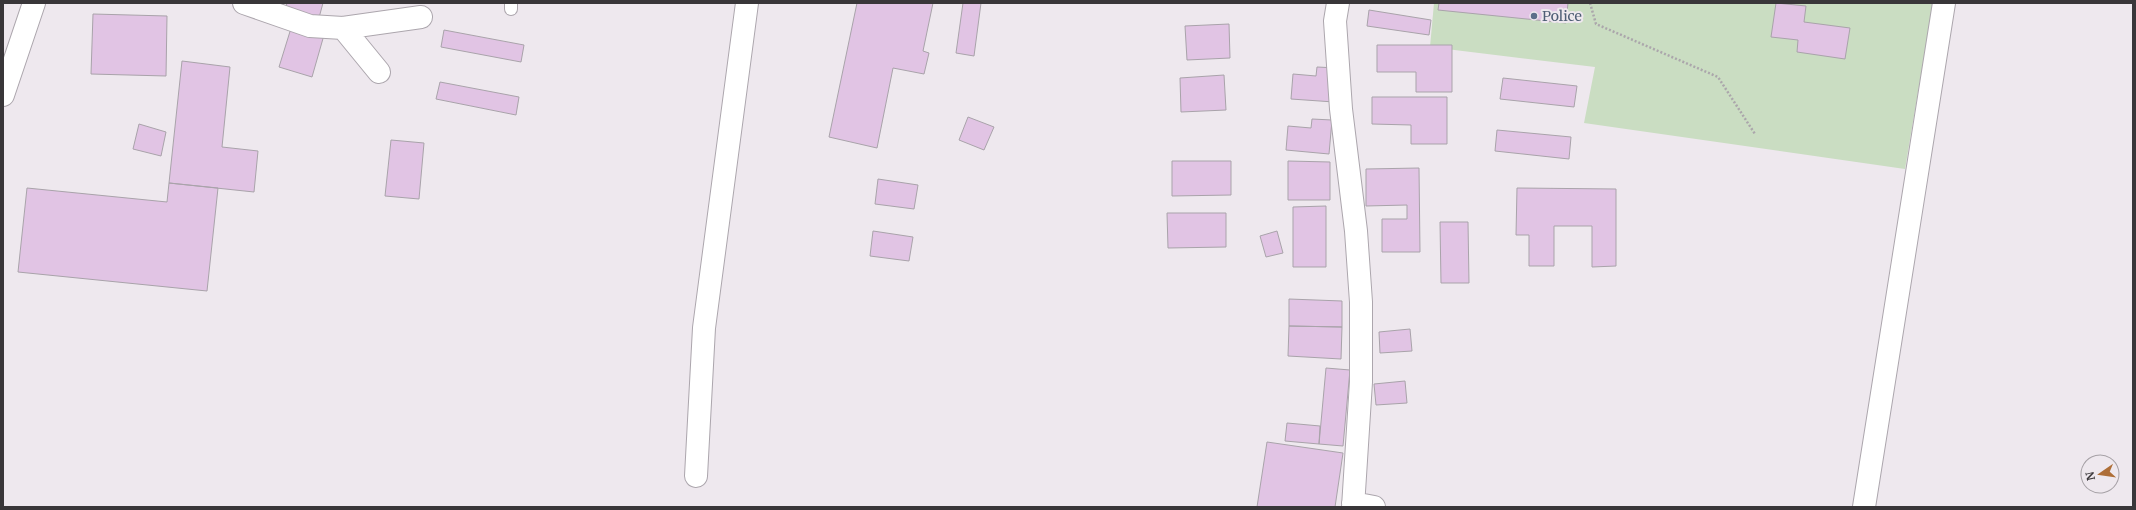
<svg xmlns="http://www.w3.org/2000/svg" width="2136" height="510" viewBox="0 0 2136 510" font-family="Merriweather,serif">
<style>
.green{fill:#caddc2}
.building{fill:#e1c4e4;stroke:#a9a3aa}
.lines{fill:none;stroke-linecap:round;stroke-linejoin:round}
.lane-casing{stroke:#aca6ad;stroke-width:14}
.street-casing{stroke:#aca6ad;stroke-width:24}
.path{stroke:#aba6ab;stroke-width:2.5;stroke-dasharray:2 2;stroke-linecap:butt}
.lane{stroke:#fff;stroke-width:12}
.street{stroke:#fff;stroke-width:22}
.service-dot{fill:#5c6f8a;stroke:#eee8ee;stroke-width:1.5}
.labels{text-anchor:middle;stroke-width:4;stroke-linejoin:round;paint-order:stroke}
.service-label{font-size:14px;fill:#4e5e75;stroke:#eee8ee;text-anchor:start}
</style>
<rect width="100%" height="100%" fill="#eee8ee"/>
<path class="green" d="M1434,3H1933L1905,169L1584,123L1595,67L1430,47Z"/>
<path class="building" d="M287,3H323L317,25L284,14Z
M857,3H933L923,51L929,53L924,74L893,68L877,148L829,137Z
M963,3H981L974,56L956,53Z
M1439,3H1568L1566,23L1438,10Z
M1776,3L1806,6L1804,22L1850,28L1845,59L1797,52L1798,40L1771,37Z
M1369,10L1431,20L1429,35L1367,26Z
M93,14L167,16L166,76L91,74Z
M1229,24L1230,58L1187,60L1185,26Z
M292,25L324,35L312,77L279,67Z
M444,30L524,45L521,62L441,47Z
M1377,45H1452V92H1416V72H1377Z
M182,61L230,67L222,147L258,151L254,192L169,183Z
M1317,67L1337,68L1334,102L1291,99L1293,74L1316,76Z
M1224,75L1226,110L1181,112L1180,78Z
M1503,78L1577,86L1574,107L1500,99Z
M440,82L519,97L516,115L436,99Z
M1372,97H1447V144H1411V125L1372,124Z
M968,117L994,127L984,150L959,140Z
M1312,119L1332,120L1329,154L1286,150L1288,126L1311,128Z
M139,124L166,132L161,156L133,149Z
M1497,130L1571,137L1569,159L1495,151Z
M391,140L424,143L419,199L385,196Z
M1172,161H1231V195L1172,196Z
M1288,161L1330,162V200H1288Z
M1419,168L1420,252H1382V219H1407V205L1366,206V169Z
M878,179L918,185L914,209L875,204Z
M169,183L218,188L207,291L18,272L27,188L167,202Z
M1517,188L1616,189V266L1592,267V226H1554V266H1529V235H1516Z
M1326,206V267H1293V207Z
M1167,213H1226V247L1168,248Z
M1440,222H1468L1469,283H1441Z
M873,231L913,237L909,261L870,256Z
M1277,231L1283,253L1266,257L1260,236Z
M1289,299L1342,301V327L1289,326Z
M1289,326L1342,327L1341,359L1288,356Z
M1410,329L1412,351L1380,353L1379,332Z
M1326,368L1350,370L1343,446L1319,444Z
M1405,381L1407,403L1376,405L1374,384Z
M1287,423L1320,426L1319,444L1285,441Z
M1267,442L1343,453L1335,507H1257Z"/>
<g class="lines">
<defs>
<path id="lane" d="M511,9V3"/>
<path id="street" d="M244,3L310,26L343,28L379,72
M1338,3L1335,21L1341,109L1356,231L1361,302V382L1353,507
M343,28L421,17
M3,95L34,3
M696,476L704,328L747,3
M1353,503L1374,507
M1864,507L1944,3"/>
</defs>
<use href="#lane" class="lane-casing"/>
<use href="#street" class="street-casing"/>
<path class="path" d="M1590,3L1596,24L1718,77L1755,134"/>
<use href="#lane" class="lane"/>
<use href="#street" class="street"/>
</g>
<circle class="service-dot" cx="1534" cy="16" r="4"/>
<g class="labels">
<g class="service-label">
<text x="1542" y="21">Police</text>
</g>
</g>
<rect width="2136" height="510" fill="none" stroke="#393639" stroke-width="8"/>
<g transform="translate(2100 474) rotate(257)"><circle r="19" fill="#eee8ee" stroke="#a6a1a6"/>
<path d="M0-3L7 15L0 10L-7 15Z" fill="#ae6e37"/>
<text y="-6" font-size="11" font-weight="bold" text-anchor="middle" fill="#393639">N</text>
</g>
</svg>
